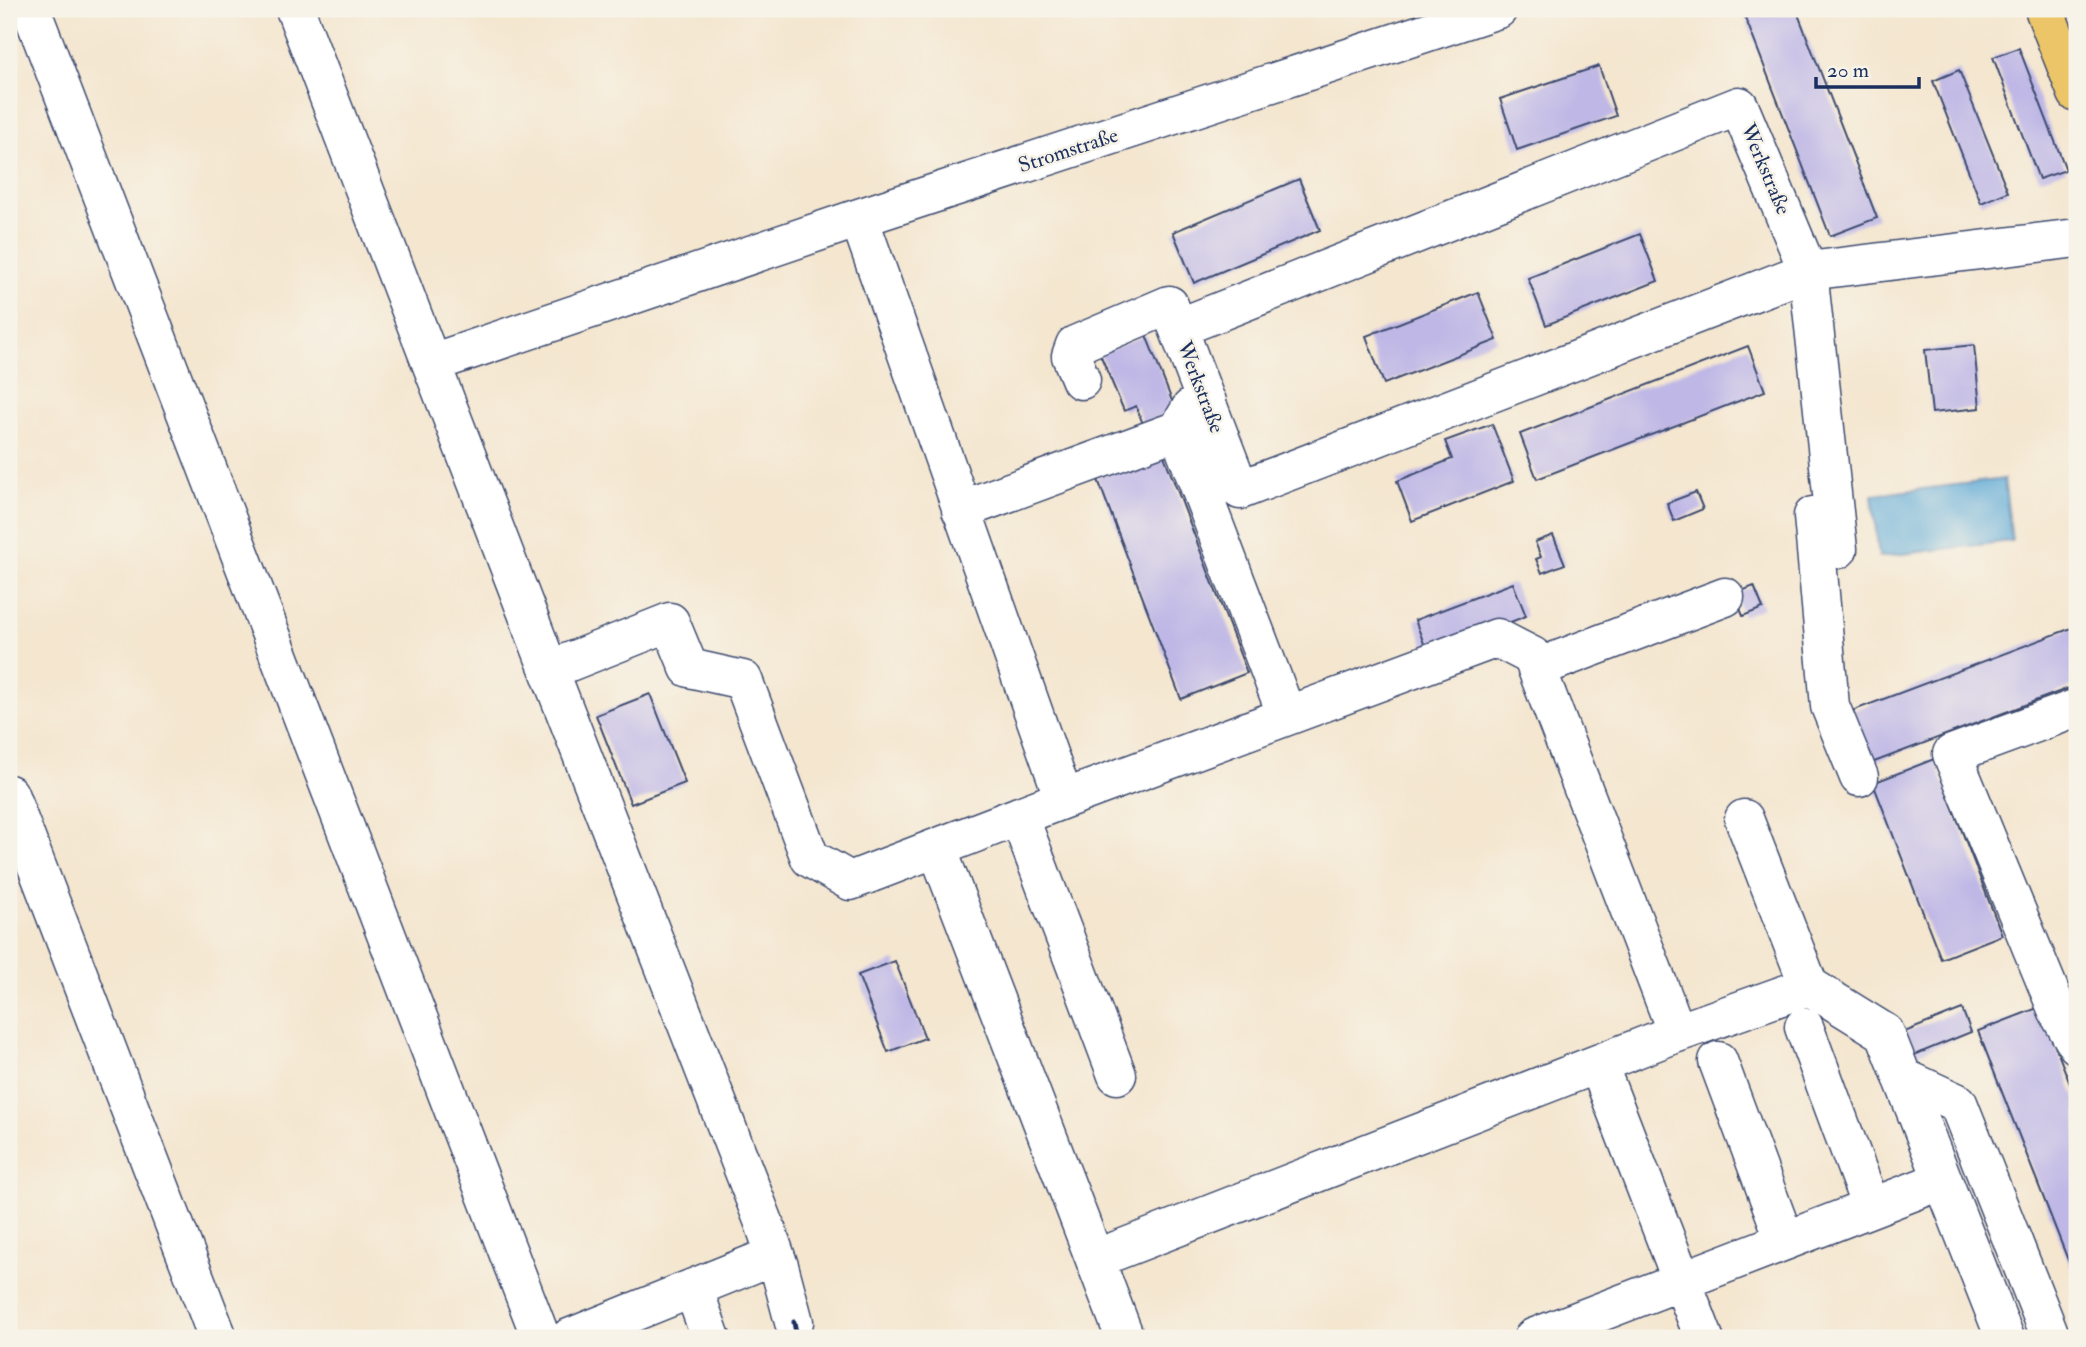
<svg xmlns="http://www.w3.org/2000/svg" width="2086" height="1347" viewBox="0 0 2086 1347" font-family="'IM FELL Double Pica',serif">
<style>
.water{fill:#5eaad7;stroke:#3c6c9a;stroke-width:2}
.building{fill:#bfb8e6}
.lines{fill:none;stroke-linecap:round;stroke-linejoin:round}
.minor-casing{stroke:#3c4a6f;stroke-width:41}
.major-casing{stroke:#3c4a6f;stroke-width:41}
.minor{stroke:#fff;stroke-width:38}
.major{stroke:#edc569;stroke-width:38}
.rail{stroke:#1b2f5e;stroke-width:5}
.labels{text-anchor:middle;stroke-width:5;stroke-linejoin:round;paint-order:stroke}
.street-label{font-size:21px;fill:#1b2f5e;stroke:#f7f3e8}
</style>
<rect width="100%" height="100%" fill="#f7f3e8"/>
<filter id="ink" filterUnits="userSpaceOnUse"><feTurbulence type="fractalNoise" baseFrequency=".0143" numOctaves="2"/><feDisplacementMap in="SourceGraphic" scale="14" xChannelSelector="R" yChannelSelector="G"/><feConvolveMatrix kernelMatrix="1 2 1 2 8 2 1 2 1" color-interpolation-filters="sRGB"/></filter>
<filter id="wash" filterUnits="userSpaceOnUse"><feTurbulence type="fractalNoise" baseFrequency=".00686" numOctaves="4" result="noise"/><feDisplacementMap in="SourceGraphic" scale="28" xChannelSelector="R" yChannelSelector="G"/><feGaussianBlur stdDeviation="1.57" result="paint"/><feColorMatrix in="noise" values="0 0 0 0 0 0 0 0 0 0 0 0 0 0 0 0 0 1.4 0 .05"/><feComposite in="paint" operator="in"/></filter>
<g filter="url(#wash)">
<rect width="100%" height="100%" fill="#f4e6cf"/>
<path class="water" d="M2004,479L2012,541L1879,557L1872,495Z"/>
<g id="blocks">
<path class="building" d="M1742,9H1796L1877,218L1830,236Z
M2019,48L2066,170L2039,179L1993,57Z
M1599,66L1616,116L1517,150L1500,99Z
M1959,70L2008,192L1981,203L1933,81Z
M1299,179L1320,230L1194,283L1173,232Z
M1640,234L1658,281L1546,325L1528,278Z
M1478,292L1497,340L1384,384L1366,336Z
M1146,335L1176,411L1143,424L1136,406L1124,411L1100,354Z
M1974,345L1980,408L1932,413L1925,350Z
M1748,346L1765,391L1537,479L1520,434Z
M1492,424L1514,481L1412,521L1397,481L1452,459L1445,441Z
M1163,453L1247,673L1181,699L1097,477Z
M1696,492L1703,509L1674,521L1667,503Z
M1553,535L1565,564L1542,573L1536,559L1541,557L1535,542Z
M1513,583L1526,616L1428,654L1415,620Z
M1754,586L1763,608L1743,616L1734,594Z
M2077,626V685L1869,764L1849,712Z
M650,694L685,783L631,804L596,715Z
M1934,759L2002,935L1941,959L1873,783Z
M895,961L925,1038L888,1052L858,975Z
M2040,1007L2077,1102V1283L1978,1031Z
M1962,1009L1971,1032L1907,1058L1897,1035Z"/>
</g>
</g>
<g filter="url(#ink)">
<use href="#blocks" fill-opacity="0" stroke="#3c4a6f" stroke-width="2"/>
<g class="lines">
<defs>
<path id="minor" d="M31,9L541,1338
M295,9L549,670L763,1220L779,1266L794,1322
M1739,106L1808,271L1240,490L1178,328Z
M859,218L1064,799
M432,363L859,218L1498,9
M1081,380L1071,356L1075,345L1169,305L1178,328
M1207,402L1191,408L1178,430L1287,716
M961,510L1178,430
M1813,516L1830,706L1859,777
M1838,549L1808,271L2077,238
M1537,668L1725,597
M549,670L670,622L689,668L743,680L810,858L850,881L1064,799L1497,638L1532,656L1677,1033
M2077,708L1952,754L2059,1014L2077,1045
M9,794L218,1338
M1019,816L1117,1075
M1744,819L1809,986
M937,848L1125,1338
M1804,1027L1871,1207
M1718,1061L1785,1241
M1598,1064L1704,1338
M1902,1077L1958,1103L2051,1338
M1095,1259L1677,1033L1809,986L1885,1033L2005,1338
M693,1288L711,1338
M569,1338L775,1255
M1533,1338L1943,1180"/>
<path id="major" d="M2044,9L2077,93"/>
</defs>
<use href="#minor" class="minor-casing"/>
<use href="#major" class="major-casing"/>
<use href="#minor" class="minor"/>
<use href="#major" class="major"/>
<path class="rail" d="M794,1322L797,1338"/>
</g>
</g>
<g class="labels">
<g class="street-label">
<text transform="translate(1068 150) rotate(-18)" y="7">Stromstraße</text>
<text transform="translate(1766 169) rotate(67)" y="7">Werkstraße</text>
<text transform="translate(1201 387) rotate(69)" y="7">Werkstraße</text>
</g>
</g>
<rect width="2086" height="1347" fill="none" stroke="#f7f3e8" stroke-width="35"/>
<path d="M1816 77v10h103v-10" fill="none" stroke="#1b2f5e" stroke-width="3.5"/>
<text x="1827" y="77" font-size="21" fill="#1b2f5e" stroke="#f7f3e8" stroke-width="5" paint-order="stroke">20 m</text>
</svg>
